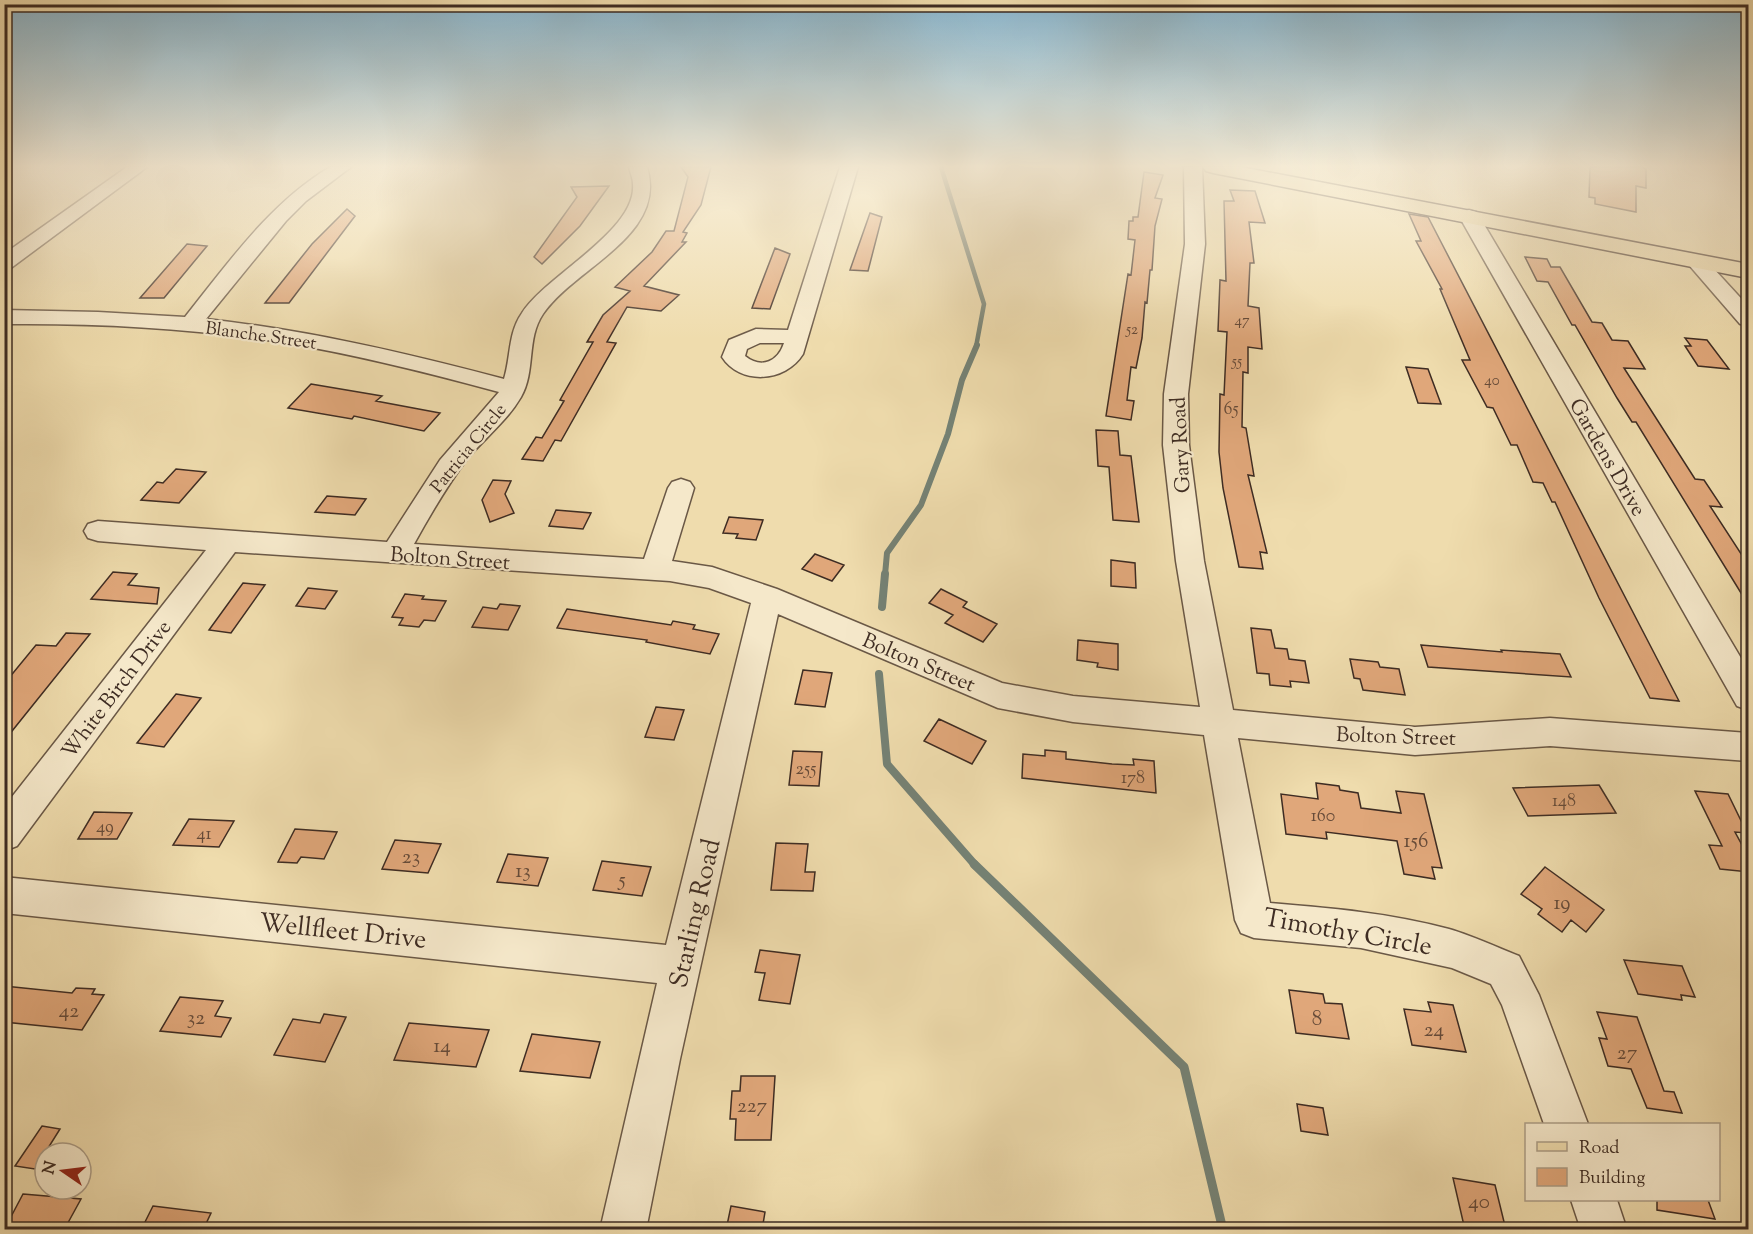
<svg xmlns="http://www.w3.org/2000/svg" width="1753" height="1234" viewBox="0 0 1753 1234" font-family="'Sorts Mill Goudy',serif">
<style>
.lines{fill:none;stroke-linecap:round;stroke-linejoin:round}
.stream-far3{stroke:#758275;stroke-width:4.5}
.stream-far2{stroke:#758275;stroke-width:6}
.stream-far1{stroke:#758275;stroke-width:8}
.stream{stroke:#758275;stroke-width:9}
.building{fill:#e0a77a;stroke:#3e2c23;stroke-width:1.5}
.minor-casing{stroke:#6a5846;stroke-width:3}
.major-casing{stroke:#3e2c23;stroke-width:3}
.minor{fill:#f5e8ca;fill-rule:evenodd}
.major{fill:#efdcad;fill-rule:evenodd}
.labels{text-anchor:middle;stroke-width:4.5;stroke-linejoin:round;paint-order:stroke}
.far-number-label{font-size:15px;fill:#664b39}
.far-street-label{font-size:18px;fill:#3e2c23;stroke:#f5e8ca}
.number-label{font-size:18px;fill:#664b39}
.street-label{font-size:21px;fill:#3e2c23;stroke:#f5e8ca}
.near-number-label{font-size:21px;fill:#664b39}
.near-street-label{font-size:26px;fill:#3e2c23;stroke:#f5e8ca}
</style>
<rect width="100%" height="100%" fill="#efdcad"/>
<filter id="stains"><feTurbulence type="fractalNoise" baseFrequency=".00333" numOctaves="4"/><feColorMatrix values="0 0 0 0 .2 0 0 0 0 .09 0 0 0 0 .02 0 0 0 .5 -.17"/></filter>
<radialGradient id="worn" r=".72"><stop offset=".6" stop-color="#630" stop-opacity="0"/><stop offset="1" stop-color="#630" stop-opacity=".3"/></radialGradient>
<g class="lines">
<path class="stream-far3" d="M941,167L984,304L976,347"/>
<path class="stream-far2" d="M885,575L887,553L921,505L948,434L962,380L977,345"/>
<path class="stream-far1" d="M882,607L885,574
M879,674L887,764L976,866"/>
<path class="stream" d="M974,864L1184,1067L1223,1230"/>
</g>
<path class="building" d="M681,167H711L701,205L683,232L687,233L682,242H686L644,286L679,295L661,311L627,307L607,342L616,343L561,441L555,440L543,461L522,459L536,437L542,438L564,401L560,400L593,342H587L603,315L630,291L615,287L652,252L666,231H674L688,177Z
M1590,167H1642L1646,169V188L1636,186V212L1595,204V198L1589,197Z
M1144,172L1163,175L1155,198L1162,199L1155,226L1152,270H1150L1147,303L1145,302L1142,338L1136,368L1131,367L1127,400L1134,401L1131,420L1106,416L1128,274L1131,275L1135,240L1128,239L1129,221H1133V217H1138Z
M609,186L580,226L542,264L534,257L577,197L571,187Z
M1230,190L1255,191L1265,223L1249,222L1254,263H1250L1248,306L1259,308L1262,349L1248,347V373L1243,372L1242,427L1246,428L1254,476L1248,475L1267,553L1260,552L1263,569L1239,567L1223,488L1219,452L1220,394L1224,395L1227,332L1218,331L1220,280L1226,281L1224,201H1234Z
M347,209L355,216L289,303H265L312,244Z
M870,213L882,217L868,271L850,270Z
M1409,214L1428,217L1679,701L1650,698L1599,598L1555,502H1552L1543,483L1533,482L1517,445H1511L1493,408L1487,407L1462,360H1470L1440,289H1442L1416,241H1421Z
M187,244L207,246L164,298H140Z
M775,248L790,254L770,309L752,308Z
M1525,257L1547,259L1551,267H1560L1592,322L1602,323L1612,340L1628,341L1645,369L1624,368L1695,479L1704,480L1722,507L1710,506L1749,566V606L1636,422H1632L1617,398L1575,325H1572L1548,282L1537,281Z
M1685,338L1707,340L1729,369L1698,366L1685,346H1691Z
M1406,367L1428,369L1441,404L1418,403Z
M311,384L382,396L376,401L440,413L424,431L354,416L352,419L288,408Z
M1096,430L1118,431L1120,455L1131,456L1139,522L1113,520L1109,467L1098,466Z
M176,469L206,472L179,503L141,500L157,482L163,483Z
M493,480L511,481L505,494L514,513L490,522L482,500Z
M327,496L366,499L355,515L315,512Z
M556,510L591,513L583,529L549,526Z
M729,517L763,520L756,540L736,538L738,534L723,533Z
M815,554L844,565L832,581L802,569Z
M1111,560L1135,563L1136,588L1111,586Z
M113,572L137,574L128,585L159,588L157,604L91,599Z
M243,583L265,585L231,633L209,630Z
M308,588L337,591L325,609L296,606Z
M941,589L967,602L963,607L997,624L983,642L945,623L953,615L929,603Z
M405,594L424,596L422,599L446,601L435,621L424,620L419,627L399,625L403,618L392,617Z
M500,604L520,606L508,630L472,627L483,607L497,609Z
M567,609L671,625L673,621L695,625L693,629L719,634L710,654L646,642L647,640L557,628Z
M1251,628L1271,630L1275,648L1287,649L1289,659L1305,661L1309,683L1290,681L1291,687L1270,685L1269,674L1257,673Z
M66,633L90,634L4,741V684L36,645L56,646Z
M1078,640L1118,644V670L1097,667L1098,663L1077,660Z
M1421,645L1502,652L1501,650L1560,654L1571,677L1428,667Z
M1350,659L1378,662L1380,667L1399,669L1405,695L1363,690L1360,679L1354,678Z
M803,670L832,673L825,707L795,704Z
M176,694L201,698L164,747L137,743Z
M656,707L684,710L674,740L645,737Z
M939,719L986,741L972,764L924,741Z
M1045,750L1066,752V759L1112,764L1134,765L1133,759L1154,761L1156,793L1022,778L1023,754L1045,756Z
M793,751L822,752L819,786L789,785Z
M1316,783L1339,786L1340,790L1358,793L1361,808L1401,813L1396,791L1424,794L1442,868L1432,867L1435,879L1404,874L1397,841L1326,832L1327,839L1286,834L1281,794L1318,799Z
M1599,785L1616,813L1528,816L1513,788Z
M1695,791L1728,794L1747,833L1735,832L1749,858V872L1720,869L1709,845L1722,846Z
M94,812L132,813L117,839H78Z
M189,819L234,821L219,847L173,845Z
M295,829L337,832L324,859L301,857L297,863L278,862Z
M395,840L441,844L428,873L382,869Z
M776,843L808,844L805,872H815L813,891L771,890Z
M508,854L548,858L538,886L497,882Z
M602,861L651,867L642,896L593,890Z
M1545,867L1604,910L1586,932L1571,920L1562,932L1538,914L1542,909L1521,894Z
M760,950L800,955L790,1004L759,1000L765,973L755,972Z
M1624,960L1682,966L1695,997L1681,995L1682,1000L1638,994Z
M4,986L72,993L76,988L95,989L92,994L104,995L82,1030L4,1022Z
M1289,990L1323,994L1325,1003L1342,1004L1349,1039L1296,1033Z
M180,997L223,1001L215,1016L231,1018L221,1037L160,1031Z
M1428,1002L1453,1005L1466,1052L1412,1045L1404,1009L1431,1012Z
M1597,1012L1637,1017L1664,1091L1674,1092L1682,1113L1647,1108L1631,1069L1608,1066L1599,1038L1607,1039Z
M324,1014L346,1017L325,1062L274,1055L293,1019L320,1023Z
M409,1023L489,1030L476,1067L394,1060Z
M532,1034L600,1042L590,1078L520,1071Z
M741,1076H775L771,1140H735L736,1119H730L732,1091H740Z
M1297,1104L1323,1108L1328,1135L1301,1131Z
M42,1126L60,1129L35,1169L15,1166Z
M1453,1178L1495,1185L1506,1230H1465Z
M23,1194L81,1199L64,1230H4Z
M1657,1200H1708L1715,1219L1657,1210Z
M153,1206L211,1213L203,1230H141Z
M731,1206L765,1212L762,1230H726Z"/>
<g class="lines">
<defs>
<path id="minor" d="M127,167H147L11,268L4,270V254Z
M330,167H351L306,201L286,221L206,319C307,330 406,353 504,379C511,356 508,333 522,313C545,276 637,231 633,184C633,178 630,172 629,167H647C668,236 575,267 543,314C526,339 536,371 521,397C507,421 485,438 467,459C447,486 430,515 414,544L644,559L668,488L672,482L681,479L690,482L694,488L672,561L712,567L777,589L1002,683L1073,696L1200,707L1176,561L1163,445L1164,394L1185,244L1184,167H1202L1205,244L1188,394L1189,445L1204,561L1233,710L1415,727L1550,718L1748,733V761L1550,746L1415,755L1238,738L1270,903C1331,908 1390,913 1449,929C1473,936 1496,947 1519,956L1539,995L1588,1124H1544L1502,1005L1491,984L1452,968L1361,948L1254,938L1241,933L1235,920L1204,735L1073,722L998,708L778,614L680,1059L646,1230H600L657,983L4,913V877L666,945L751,603L709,588L670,581L235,552L17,846L4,851V807L206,550L98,541L88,538L84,531L88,524L98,521L387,542L440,460L499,392C429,373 358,355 286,343C193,328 99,323 4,324V310L98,312L185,317C228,263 270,203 330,167Z
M840,167H858L803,354C785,383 740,385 722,357L729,340L756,329L788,330ZM760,343H784C778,362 761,369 745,356L747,349Z
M1469,210L1476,212L1479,216L1748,670V710L1737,706L1459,216L1462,212Z
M1696,255L1703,257L1748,306V325L1740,324L1689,265L1686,261L1689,257Z
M1571,1200H1617L1627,1230H1581Z"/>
<path id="major" d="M1203,167H1241L1748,264V278L1213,173L1206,171Z"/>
</defs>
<use href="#minor" class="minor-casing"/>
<use href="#major" class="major-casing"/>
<use href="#minor" class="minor"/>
<use href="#major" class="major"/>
</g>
<linearGradient id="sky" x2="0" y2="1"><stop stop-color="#89b7d0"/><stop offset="0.49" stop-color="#f8efda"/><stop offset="1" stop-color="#f8efda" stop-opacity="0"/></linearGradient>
<rect width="1753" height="339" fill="url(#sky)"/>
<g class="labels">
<g class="far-number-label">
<text x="1242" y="325">47</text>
<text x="1132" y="334">52</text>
<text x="1237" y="366">55</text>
<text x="1492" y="385">40</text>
</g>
<g class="far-street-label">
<text transform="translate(261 335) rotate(8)" y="6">Blanche Street</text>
<text transform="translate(468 448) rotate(-51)" y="6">Patricia Circle</text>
</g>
<g class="number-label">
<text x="1231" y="414">65</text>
<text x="806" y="774">255</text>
<text x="1133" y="783">178</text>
<text x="1564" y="806">148</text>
<text x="1323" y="821">160</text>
<text x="105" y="832">49</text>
<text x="204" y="839">41</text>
</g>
<g class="street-label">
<text transform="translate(1180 445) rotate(-93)" y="7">Gary Road</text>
<text transform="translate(1608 457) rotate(60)" y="7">Gardens Drive</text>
<text transform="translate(450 558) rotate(4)" y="7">Bolton Street</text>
<text transform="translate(919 662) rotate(23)" y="7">Bolton Street</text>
<text transform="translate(116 689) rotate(-53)" y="7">White Birch Drive</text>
<text transform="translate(1396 736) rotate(2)" y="7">Bolton Street</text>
</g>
<g class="near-number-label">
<text x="1416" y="847">156</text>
<text x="411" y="863">23</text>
<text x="523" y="877">13</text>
<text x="622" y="886">5</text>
<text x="1562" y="909">19</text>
<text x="69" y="1017">42</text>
<text x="196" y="1024">32</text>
<text x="1317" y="1025">8</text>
<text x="1434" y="1036">24</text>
<text x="442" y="1052">14</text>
<text x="1627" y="1059">27</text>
<text x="752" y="1112">227</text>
<text x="1479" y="1208">40</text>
</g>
<g class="near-street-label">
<text transform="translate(694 913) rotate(-77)" y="9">Starling Road</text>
<text transform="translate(343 930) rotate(6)" y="9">Wellfleet Drive</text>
<text transform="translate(1348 931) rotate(10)" y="9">Timothy Circle</text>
</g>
</g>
<rect width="1753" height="1234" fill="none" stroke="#efdcad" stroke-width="24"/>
<rect x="6" y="6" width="1741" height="1222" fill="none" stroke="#3e2c23" stroke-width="3"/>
<rect x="12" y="12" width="1729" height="1210" fill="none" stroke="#3e2c23" stroke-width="1.5"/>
<rect x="1525" y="1123" width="195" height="78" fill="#f5e8ca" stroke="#ac9d87" stroke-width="1.5"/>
<rect x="1537" y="1142" width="30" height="9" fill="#efdcad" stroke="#ac9d87" stroke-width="1.5"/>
<text x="1579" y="1153" font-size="18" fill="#3e2c23">Road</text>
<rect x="1537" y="1168" width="30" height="18" fill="#e0a77a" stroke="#ac9d87" stroke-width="1.5"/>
<text x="1579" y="1183" font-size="18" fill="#3e2c23">Building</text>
<g transform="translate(63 1171) rotate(284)"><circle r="28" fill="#f5e8ca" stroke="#ac9d87" stroke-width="1.5"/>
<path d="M0-4.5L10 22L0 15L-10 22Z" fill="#8f2418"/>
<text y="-9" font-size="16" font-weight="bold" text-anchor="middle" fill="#3e2c23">N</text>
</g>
<rect width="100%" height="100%" filter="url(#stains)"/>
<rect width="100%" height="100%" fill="url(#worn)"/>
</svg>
